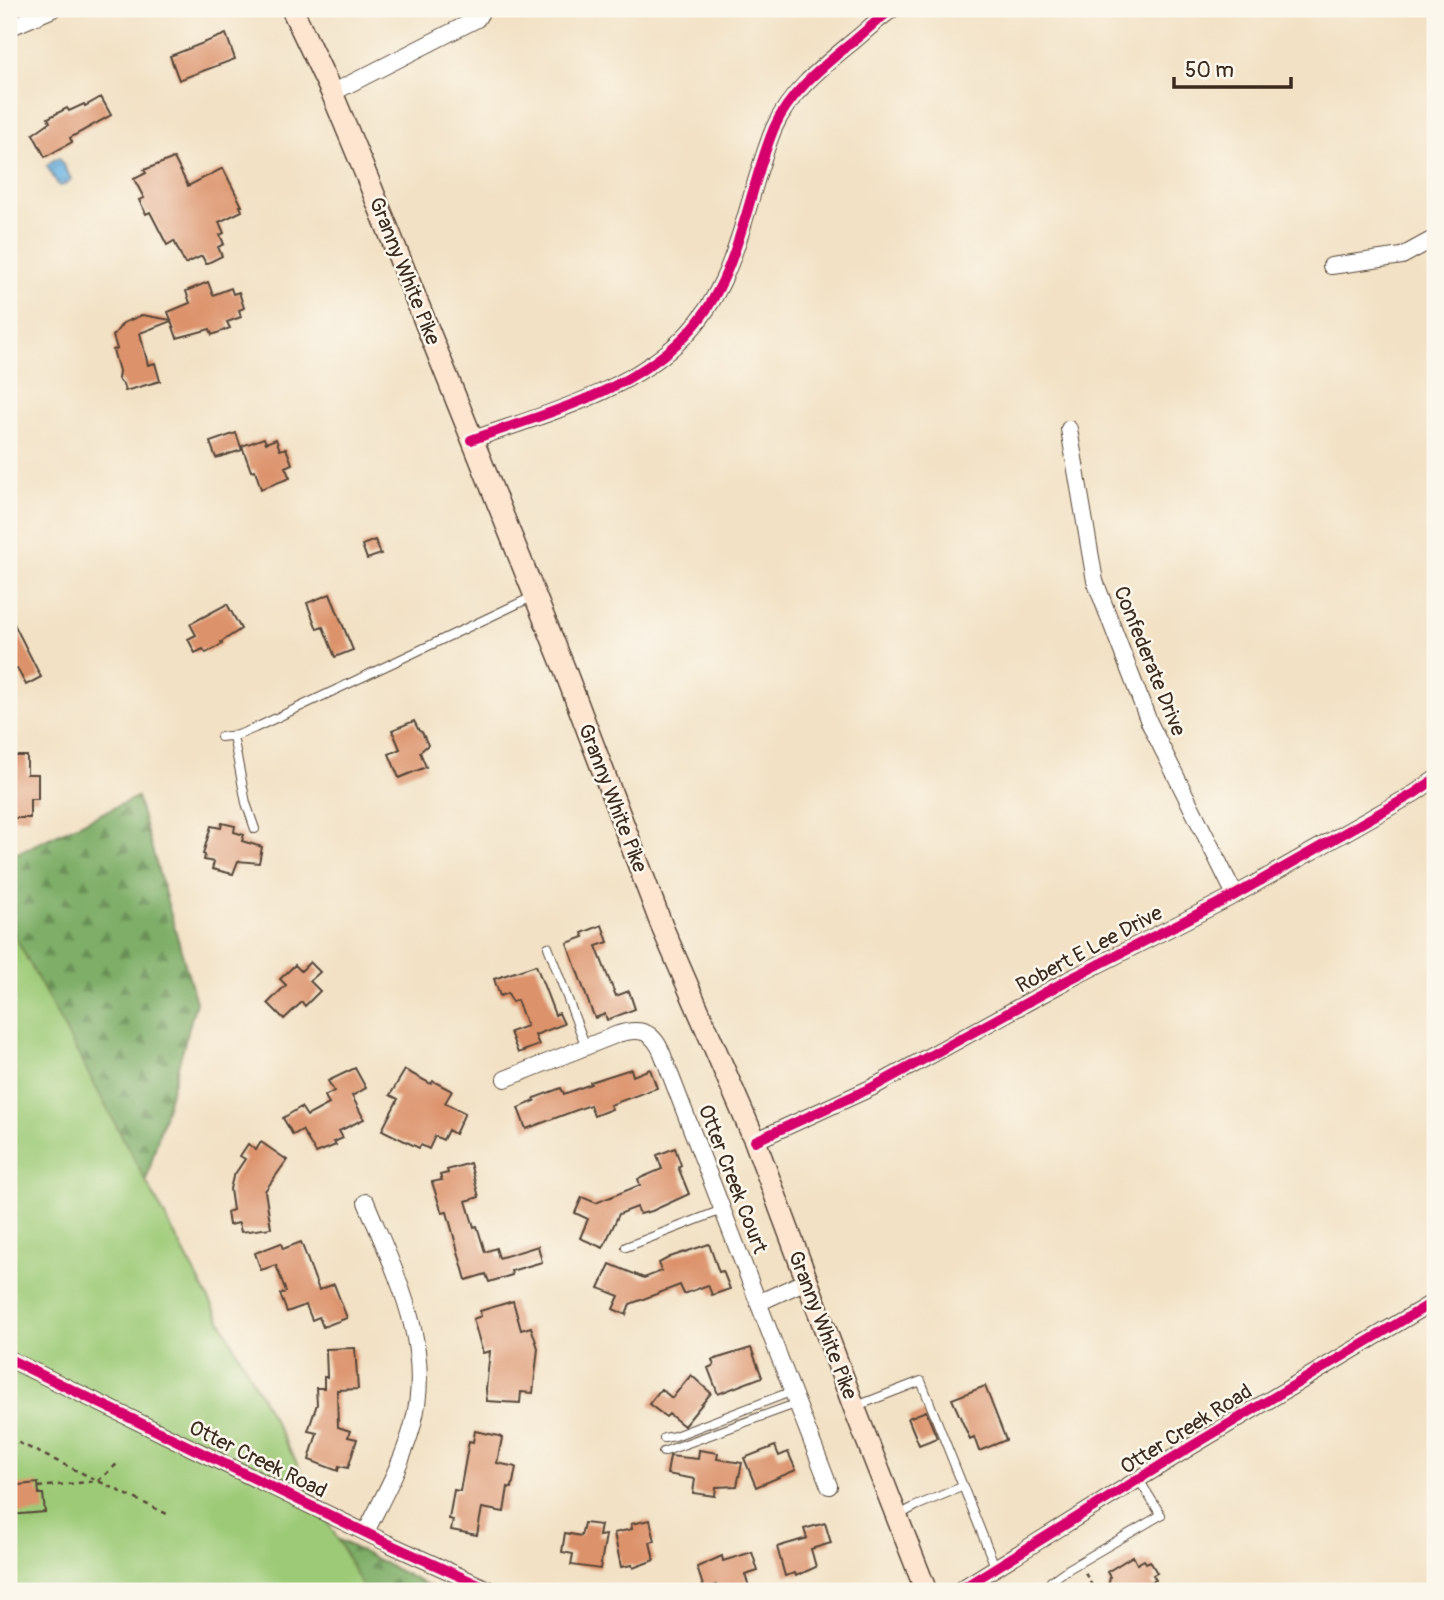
<svg xmlns="http://www.w3.org/2000/svg" width="1444" height="1600" viewBox="0 0 1444 1600" font-family="Pangolin,sans-serif">
<style>
.forest{fill:url(#forest-firs);stroke:#5c6c43;stroke-width:2}
.park{fill:#9dca77;stroke:#6c7a4a;stroke-width:2}
.water{fill:url(#water-waves);stroke:#546f80;stroke-width:2}
.building{fill:#dc926b}
.lines{fill:none;stroke-linecap:round;stroke-linejoin:round}
.service-casing{stroke:#564537;stroke-width:10}
.minor-casing{stroke:#564537;stroke-width:18}
.secondary-casing{stroke:#564537;stroke-width:24}
.path{stroke:#564537;stroke-width:2.5;stroke-dasharray:5 5;stroke-linecap:butt}
.service{stroke:#fff;stroke-width:8}
.minor{stroke:#fff;stroke-width:16}
.secondary{stroke:#fde5d0;stroke-width:21}
.cycleway-casing{stroke:#fbf7ec;stroke-width:15}
.cycleway{stroke:#d6006c;stroke-width:10}
.labels{text-anchor:middle;stroke-width:5;stroke-linejoin:round;paint-order:stroke}
.street-label{font-size:21px;fill:#3b2a1e;stroke:#fbf7ec}
</style>
<defs>
<pattern id="forest-firs" width="22" height="20" patternUnits="userSpaceOnUse" patternTransform="scale(1.75)"><rect width="22" height="20" fill="#7eae68"/><path d="M5 1l3.5 6h-7zM16 11l3.5 6h-7z" fill="#688e55"/></pattern>
<pattern id="water-waves" width="16" height="10" patternUnits="userSpaceOnUse" patternTransform="scale(1.75)"><rect width="16" height="10" fill="#6cb4e3"/><path d="M0 5q4-4 8 0t8 0" fill="none" stroke="#5a93b7"/></pattern>
</defs>
<rect width="100%" height="100%" fill="#fbf7ec"/>
<filter id="ink" filterUnits="userSpaceOnUse"><feTurbulence type="fractalNoise" baseFrequency=".0143" numOctaves="2"/><feDisplacementMap in="SourceGraphic" scale="14" xChannelSelector="R" yChannelSelector="G"/><feConvolveMatrix kernelMatrix="1 2 1 2 8 2 1 2 1" color-interpolation-filters="sRGB"/></filter>
<filter id="wash" filterUnits="userSpaceOnUse"><feTurbulence type="fractalNoise" baseFrequency=".00686" numOctaves="4" result="noise"/><feDisplacementMap in="SourceGraphic" scale="28" xChannelSelector="R" yChannelSelector="G"/><feGaussianBlur stdDeviation="1.57" result="paint"/><feColorMatrix in="noise" values="0 0 0 0 0 0 0 0 0 0 0 0 0 0 0 0 0 1.4 0 .05"/><feComposite in="paint" operator="in"/></filter>
<g filter="url(#wash)">
<rect width="100%" height="100%" fill="#f2e1c4"/>
<path class="forest" d="M137,797L196,1002L146,1181L337,1539L438,1591H9V857Z"/>
<path class="park" d="M9,925L365,1591H9Z"/>
<path class="water" d="M59,158L71,179L67,184L59,186L47,166L52,161Z"/>
<g id="blocks">
<path class="building" d="M226,34L235,59L179,80L170,56Z
M101,97L111,115L70,138L72,142L45,157L33,134L50,122L48,118L67,108L69,111L84,104L85,106Z
M174,158L188,186L223,168L242,206H240L242,211L219,222L224,233L220,235L224,244L218,247L222,256L206,264L202,256L185,264L174,241L167,245L150,212L146,214L139,200L144,198L134,179L146,173L144,170Z
M208,282L213,295L231,288L233,294L239,292L244,308L239,310L241,317L227,322L230,328L212,335L210,329L177,338L171,321L140,333L148,365L155,363L160,381L125,391L123,384L118,379L119,371L113,350L117,349L113,336L123,323L142,315L171,320L168,312L190,303L186,291Z
M236,433L242,450L216,458L210,442Z
M264,438L266,443L276,439L280,450L286,448L292,464L285,467L290,478L261,489L255,470L251,471L242,446Z
M375,540L381,554L367,559L362,545Z
M330,594L353,650L335,657L323,627L317,629L307,603Z
M227,604L241,629L221,642L222,644L206,653L203,649L195,653L188,639L196,635L190,624Z
M9,614L41,677L26,685L17,668L12,670L9,663Z
M414,721L419,731L422,732L428,745L420,752L426,767L399,778L389,754L400,749L392,730Z
M9,756H27V774H38V799H30V818H9Z
M222,823L235,826L234,832L244,835L242,841L262,847L259,863L238,861L233,874L212,869L214,862L204,860L205,855L203,854L211,826L221,828Z
M602,925L608,942L596,946L608,977L616,996L629,991L635,1009L607,1020L605,1014L595,1018L591,1009L567,943L584,937L582,933Z
M310,962L320,972L310,981L320,991L305,1006L302,1002L284,1019L268,1003L286,985L280,979L295,965L301,971Z
M536,965L555,1015L559,1013L564,1024L535,1035L539,1045L518,1053L510,1032L527,1026L517,1000L512,1002L508,993L500,996L494,979Z
M355,1068L366,1088L352,1096L364,1119L339,1131L343,1138L334,1142L336,1145L316,1153L302,1130L293,1135L283,1118L301,1107L307,1116L329,1104L325,1096L334,1091L328,1081Z
M631,1069L633,1076L650,1069L657,1088L610,1105L612,1109L594,1116L590,1105L526,1129L518,1108L535,1101L534,1098L561,1088L564,1094L591,1084L590,1082Z
M405,1070L431,1084L433,1081L452,1091L445,1103L465,1113L455,1134L448,1130L443,1140L435,1136L429,1149L421,1145L419,1148L382,1130L398,1099L390,1095Z
M261,1142L287,1160L265,1191L271,1228L241,1232L239,1223L229,1225L227,1212L233,1210L230,1189L233,1177L245,1159L240,1156L248,1144L256,1150Z
M675,1148L681,1165L678,1167L689,1194L652,1211L640,1214L637,1207L619,1214L603,1248L580,1238L588,1219L575,1213L582,1197L596,1203L640,1185L638,1179L662,1169L657,1155Z
M470,1163L479,1197L466,1201L474,1227L477,1226L485,1252L496,1248L499,1258L538,1246L542,1262L511,1271L512,1275L489,1282L486,1274L466,1280L447,1212L442,1213L432,1182L442,1180L440,1175L448,1173L447,1170Z
M301,1242L319,1290L334,1284L347,1318L323,1327L319,1317L312,1320L306,1305L287,1312L280,1294L286,1292L276,1265L261,1270L255,1253L281,1243L283,1249Z
M709,1244L719,1272L723,1271L730,1289L712,1295L708,1285L684,1294L680,1285L630,1304L626,1315L613,1309L619,1296L599,1288L610,1264L644,1278L662,1271L659,1263L670,1257Z
M513,1301L521,1330L531,1327L538,1348L533,1393L521,1392L520,1403L487,1401L486,1389L490,1351L483,1353L473,1319L481,1316L480,1311Z
M355,1348L358,1389L337,1390L338,1427L350,1431L348,1437L357,1439L348,1468L339,1466L338,1471L309,1460L317,1433L308,1431L317,1404L316,1388H324V1377H327L326,1349Z
M751,1348L762,1377L718,1394L708,1368L714,1365L712,1360Z
M691,1375L711,1393L684,1426L669,1414L666,1417L649,1404L661,1389L672,1398Z
M985,1386L1006,1440L979,1451L974,1437L970,1439L952,1399Z
M926,1411L937,1438L919,1445L908,1418Z
M475,1431L499,1436L502,1438L497,1463L516,1467L512,1488L508,1487L504,1512L482,1508L477,1535L451,1530L453,1520L449,1519L454,1490L460,1491L469,1441L473,1442Z
M775,1446L779,1456L788,1452L796,1470L756,1487L744,1458Z
M699,1450L718,1453L717,1459L742,1463L737,1486L716,1487L715,1496L693,1493L695,1479L667,1474L670,1456L698,1459Z
M38,1483L39,1494H43L45,1512L9,1515V1486Z
M650,1520L655,1541L650,1542L654,1560L633,1568L632,1565L621,1567L614,1533L632,1529L631,1524Z
M584,1523L601,1525L599,1536L606,1535L600,1569L571,1565L573,1554L562,1552L565,1533L581,1536Z
M825,1523L831,1543L811,1549L816,1567L796,1576L795,1573L785,1576L777,1547L807,1538L804,1529Z
M752,1552L758,1571L745,1575L749,1586L731,1591H718L716,1585L704,1589L697,1567L722,1556L723,1561Z
M1133,1556L1137,1564L1144,1560L1146,1563L1150,1561L1157,1573L1153,1575L1156,1580L1151,1582L1157,1591H1107L1110,1577L1107,1572Z"/>
</g>
</g>
<g filter="url(#ink)">
<use href="#blocks" fill-opacity="0" stroke="#564537" stroke-width="2"/>
<g class="lines">
<defs>
<path id="service" d="M233,736L246,803L255,829
M221,737L238,735L255,728L532,597
M548,947L586,1047
M626,1247L722,1210
M854,1407L921,1381L996,1569
M664,1438L675,1436L793,1391
M663,1452L798,1403
M899,1515L916,1506L964,1486
M1046,1591L1051,1581L1065,1571L1161,1515L1139,1480"/>
<path id="minor" d="M9,28L53,9
M332,93L477,19L483,9
M1331,266L1402,256L1435,238
M1069,429L1095,581L1149,722L1235,895
M471,440C544,414 629,393 685,336C740,281 745,198 774,128C790,91 826,64 856,39C868,29 880,17 893,9
M505,1079L618,1034C640,1027 653,1031 662,1053L829,1486
M755,1141L873,1087L1068,980L1235,895L1415,793L1435,779
M366,1202C395,1273 434,1346 413,1424C403,1462 383,1497 366,1532
M758,1303L806,1281
M9,1359L387,1543L492,1591
M958,1591L1192,1446L1435,1301"/>
<path id="secondary" d="M292,9L332,93L369,182L564,668L663,929L755,1141L854,1407L926,1591"/>
</defs>
<use href="#service" class="service-casing"/>
<use href="#minor" class="minor-casing"/>
<use href="#secondary" class="secondary-casing"/>
<path class="path" d="M9,1438L171,1516
M9,1458V1469
M38,1487L98,1481L118,1463
M1085,1573L1095,1591
M1105,1591V1590"/>
<use href="#service" class="service"/>
<use href="#minor" class="minor"/>
<use href="#secondary" class="secondary"/>
<defs>
<path id="cycleway" d="M471,440C544,414 629,393 685,336C740,281 745,198 774,128C790,91 826,64 856,39C868,29 880,17 893,9
M755,1141L873,1087L1068,980L1235,895L1415,793L1435,779
M9,1359L387,1543L492,1591
M958,1591L1192,1446L1435,1301"/>
</defs>
<use href="#cycleway" class="cycleway-casing"/>
<use href="#cycleway" class="cycleway"/>
</g>
</g>
<g class="labels">
<g class="street-label">
<text transform="translate(405 271) rotate(68)" y="7">Granny White Pike</text>
<text transform="translate(1150 661) rotate(68)" y="7">Confederate Drive</text>
<text transform="translate(613 798) rotate(69)" y="7">Granny White Pike</text>
<text transform="translate(1089 949) rotate(-28)" y="7">Robert E Lee Drive</text>
<text transform="translate(733 1179) rotate(69)" y="7">Otter Creek Court</text>
<text transform="translate(823 1325) rotate(69)" y="7">Granny White Pike</text>
<text transform="translate(1186 1429) rotate(-32)" y="7">Otter Creek Road</text>
<text transform="translate(258 1459) rotate(26)" y="7">Otter Creek Road</text>
</g>
</g>
<rect width="1444" height="1600" fill="none" stroke="#fbf7ec" stroke-width="35"/>
<path d="M1174 77v10h117v-10" fill="none" stroke="#3b2a1e" stroke-width="3.5"/>
<text x="1185" y="77" font-size="21" fill="#3b2a1e" stroke="#fbf7ec" stroke-width="5" paint-order="stroke">50 m</text>
</svg>
